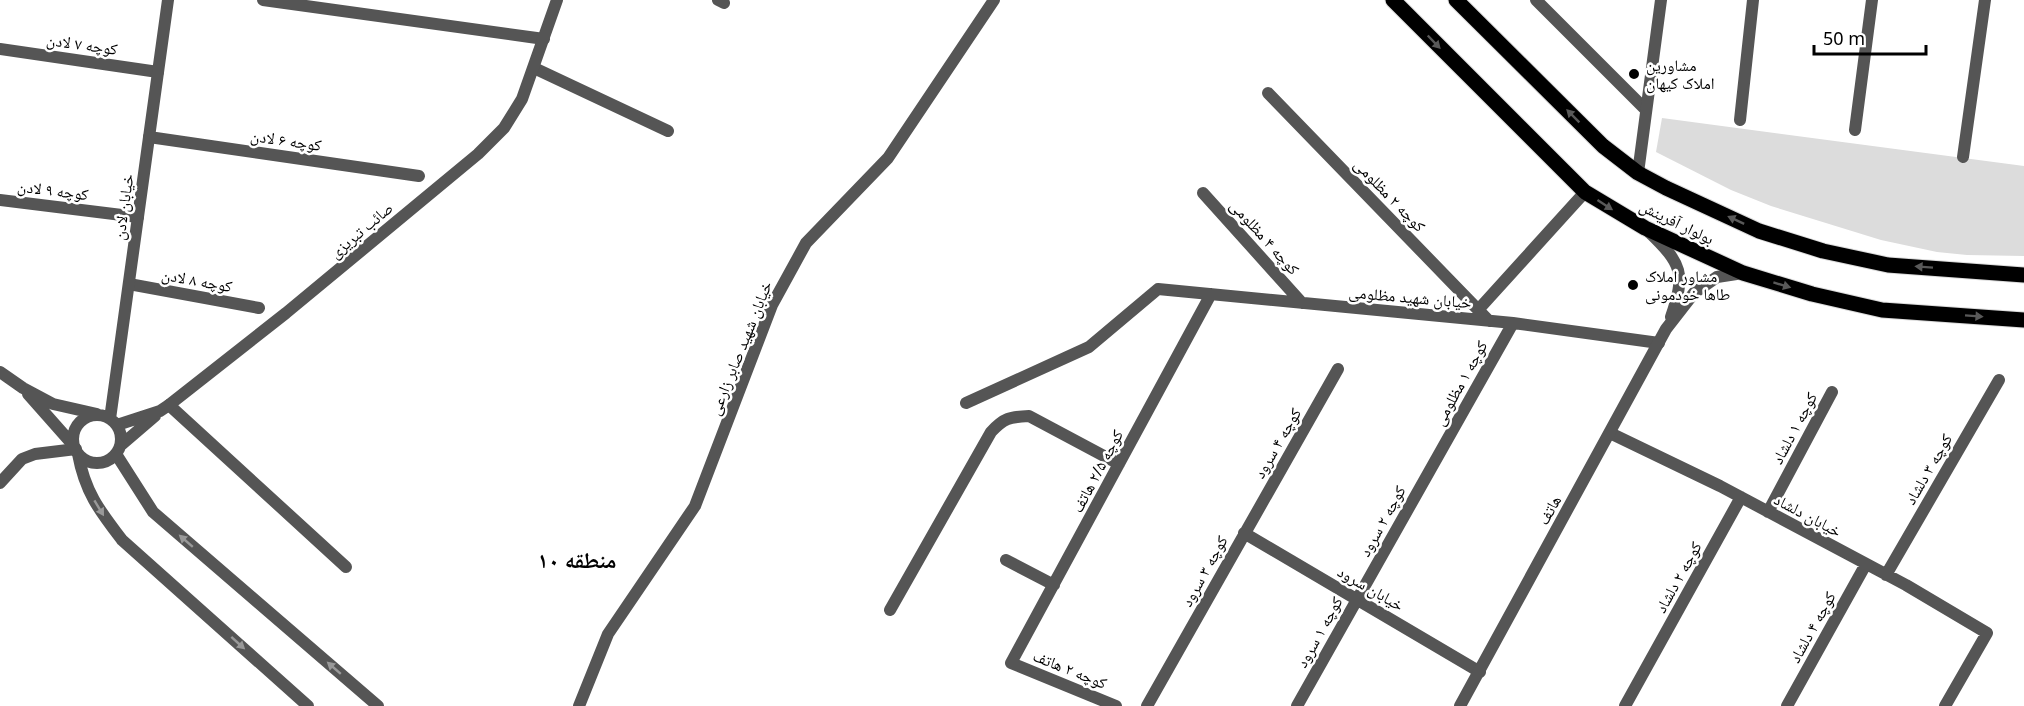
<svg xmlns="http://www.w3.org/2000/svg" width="2024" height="706" viewBox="0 0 2024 706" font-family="'Noto Sans','Noto Naskh Arabic',sans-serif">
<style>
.green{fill:#dcdcdc}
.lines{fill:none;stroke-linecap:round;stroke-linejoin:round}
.primary-casing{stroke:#dbdbdb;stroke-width:17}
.minor{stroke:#555;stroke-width:12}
.tertiary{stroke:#555;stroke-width:12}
.primary{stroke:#000;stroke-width:15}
.oneway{fill:#595959}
.oneway2{fill:#999}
.poi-dot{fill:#000;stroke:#fff;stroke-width:2}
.labels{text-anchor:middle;stroke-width:5;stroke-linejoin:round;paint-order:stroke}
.street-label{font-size:16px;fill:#000;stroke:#fff}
.poi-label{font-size:16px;fill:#000;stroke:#fff;text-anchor:start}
.district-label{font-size:22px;font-weight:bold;fill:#000;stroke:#fff}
</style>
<rect width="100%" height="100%" fill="#fff"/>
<path class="green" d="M1662,118L2024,166V256L1967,255L1937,252L1881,240L1771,206L1731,190L1656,152Z"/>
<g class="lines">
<defs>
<path id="primary" d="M1393,0L1585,192L1645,228L1743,273L1812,294L1882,310L2024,320
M1456,0L1603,146L1638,173L1666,188L1759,231L1823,251L1888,265L2024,275"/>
</defs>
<use href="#primary" class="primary-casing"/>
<path class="minor" d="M263,0L544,39
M718,0L724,3
M1536,0L1646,110
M0,49L158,72
M534,68L668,131
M1268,93L1489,321
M1740,120L1753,0
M1855,130L1872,0
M149,137L419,176
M1963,157L1985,0
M1203,193L1302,303
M0,200L138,217
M129,284L259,308
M1478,310L1585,192
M966,403L1089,347L1158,289L1513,323L1659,343
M169,405L346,567
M1610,433L1720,486L1906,585L1987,633L1945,706
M0,483L22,459L35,454L76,449
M1768,512L1832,392
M1244,533L1480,672
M1006,560L1054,585
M1886,575L1999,380
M890,610L991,432C1004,418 1009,417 1029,416L1119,464
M579,706L608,634L695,506L772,305L806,243L888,158L994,0
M1116,706L1011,663L1211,294
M1147,706L1338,369
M1297,706L1513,323
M1625,706L1741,497
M1787,706L1866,564"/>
<path class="tertiary" d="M1638,173L1661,0
M1649,232C1682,264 1686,273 1671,317
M0,372L23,388L53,404L97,414
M28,394L74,446
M73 439a24 24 0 1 1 48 0a24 24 0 1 1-48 0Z
M110,419L168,0
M117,425L160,411L169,405L286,313L478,154L504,128L522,99L557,0
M120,446L155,416
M78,454C85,492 99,510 122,540L308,706
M116,454L153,512L378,706
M1460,706L1666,329L1694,293L1717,277L1743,273"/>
<use href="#primary" class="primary"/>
</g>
<defs><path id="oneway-solid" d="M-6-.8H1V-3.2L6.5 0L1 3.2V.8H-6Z" transform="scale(1.5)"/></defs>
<g class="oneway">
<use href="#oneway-solid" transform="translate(1434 42) rotate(46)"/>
<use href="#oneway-solid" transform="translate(1573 116) rotate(-135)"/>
<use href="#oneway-solid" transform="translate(1605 205) rotate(33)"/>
<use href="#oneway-solid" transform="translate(1736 220) rotate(-155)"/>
<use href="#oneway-solid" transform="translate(1924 267) rotate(-176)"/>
<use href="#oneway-solid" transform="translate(1782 285) rotate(17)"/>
<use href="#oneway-solid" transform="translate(1974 316) rotate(4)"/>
</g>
<g class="oneway2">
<use href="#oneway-solid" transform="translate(99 508) rotate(59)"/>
<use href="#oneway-solid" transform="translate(186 541) rotate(-139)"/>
<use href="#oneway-solid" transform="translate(238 643) rotate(42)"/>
<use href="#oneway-solid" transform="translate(334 668) rotate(-139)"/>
</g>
<g class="poi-dot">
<circle cx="1634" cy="74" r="6"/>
<circle cx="1633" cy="285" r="6"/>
</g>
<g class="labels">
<g class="street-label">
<text transform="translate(82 44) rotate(8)" y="6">کوچه ۷ لادن</text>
<text transform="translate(286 140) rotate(8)" y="6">کوچه ۶ لادن</text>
<text transform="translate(53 190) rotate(7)" y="6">کوچه ۹ لادن</text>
<text transform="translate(1390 195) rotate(46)" y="6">کوچه ۲ مظلومی</text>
<text transform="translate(123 207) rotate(-82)" y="6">خیابان لادن</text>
<text transform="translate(1677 222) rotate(26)" y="6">بولوار آفرینش</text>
<text transform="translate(361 230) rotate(-40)" y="6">صائب تبریزی</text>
<text transform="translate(1265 237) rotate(48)" y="6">کوچه ۴ مظلومی</text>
<text transform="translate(197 280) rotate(10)" y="6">کوچه ۸ لادن</text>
<text transform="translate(1410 297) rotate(5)" y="6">خیابان شهید مظلومی</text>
<text transform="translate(740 348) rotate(-68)" y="6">خیابان شهید صابر زارعی</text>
<text transform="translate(1460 383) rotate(-61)" y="6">کوچه ۱ مظلومی</text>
<text transform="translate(1794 428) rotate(-62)" y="6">کوچه ۱ دلشاد</text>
<text transform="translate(1277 443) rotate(-60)" y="6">کوچه ۴ سرود</text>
<text transform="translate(1928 469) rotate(-60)" y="6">کوچه ۳ دلشاد</text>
<text transform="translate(1097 471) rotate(-62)" y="6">کوچه ۲/۵ هاتف</text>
<text transform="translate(1549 510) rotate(-61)" y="6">هاتف</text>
<text transform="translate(1808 515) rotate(28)" y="6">خیابان دلشاد</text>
<text transform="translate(1382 521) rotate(-61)" y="6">کوچه ۲ سرود</text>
<text transform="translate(1204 571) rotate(-61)" y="6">کوچه ۳ سرود</text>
<text transform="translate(1678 577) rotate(-61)" y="6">کوچه ۲ دلشاد</text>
<text transform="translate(1371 588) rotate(30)" y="6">خیابان سرود</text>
<text transform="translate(1812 627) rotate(-61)" y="6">کوچه ۴ دلشاد</text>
<text transform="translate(1319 632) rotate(-61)" y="6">کوچه ۱ سرود</text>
<text transform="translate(1070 669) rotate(22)" y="6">کوچه ۲ هاتف</text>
</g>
<g class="poi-label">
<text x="1646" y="71">مشاورین<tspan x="1646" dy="18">املاک کیهان</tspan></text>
<text x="1645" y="282">مشاور املاک<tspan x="1645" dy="18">طاها خودمونی</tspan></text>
</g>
<g class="district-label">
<text x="577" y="568">منطقه ۱۰</text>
</g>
</g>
<path d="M1814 45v9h112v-9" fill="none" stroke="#000000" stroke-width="3"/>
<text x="1823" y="45" font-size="18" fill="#000000" stroke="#ffffff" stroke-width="4.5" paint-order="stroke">50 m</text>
</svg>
